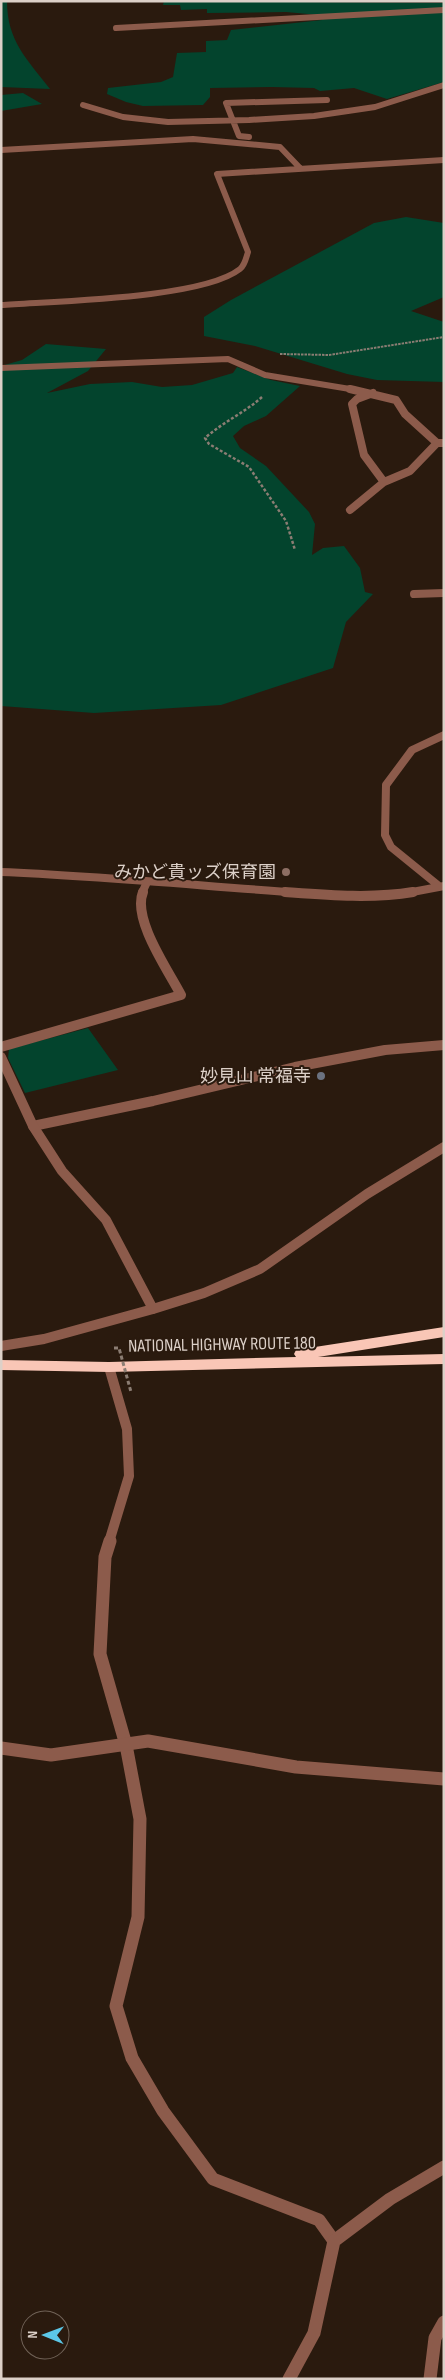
<svg xmlns="http://www.w3.org/2000/svg" width="445" height="2380" viewBox="0 0 445 2380" font-family="'Sofia Sans Condensed','Noto Sans JP',sans-serif">
<style>
.green{fill:#03442d}
.lines{fill:none;stroke-linecap:round;stroke-linejoin:round}
.path-far1{stroke:#8b7d73;stroke-width:2;stroke-dasharray:2.5 1;stroke-linecap:butt}
.path{stroke:#8b7d73;stroke-width:2.5;stroke-dasharray:3 2;stroke-linecap:butt}
.lane-far3{stroke:#8c5b4b;stroke-width:6}
.lane-far2{stroke:#8c5b4b;stroke-width:8}
.lane-far1{stroke:#8c5b4b;stroke-width:10}
.lane{stroke:#8c5b4b;stroke-width:13}
.street-far3{stroke:#8c5b4b;stroke-width:6}
.street-far2{stroke:#8c5b4b;stroke-width:8}
.street-far1{stroke:#8c5b4b;stroke-width:10}
.street{stroke:#8c5b4b;stroke-width:13}
.highway{fill:#f9c6b6;fill-rule:evenodd}
.path-bridge{stroke:#8b7d73;stroke-width:3;stroke-dasharray:4 2.5;stroke-linecap:butt}
.education-dot{fill:#8d6e63;stroke:#2a1a0e;stroke-width:2}
.worship-dot{fill:#6b7280;stroke:#2a1a0e;stroke-width:2}
.labels{text-anchor:middle;stroke-width:4;stroke-linejoin:round;paint-order:stroke}
.poi-label{font-size:18px;fill:#dcd0c8;stroke:#2a1a0e;text-anchor:end}
.street-label{font-size:18px;fill:#dcd0c8;stroke:#2a1a0e}
</style>
<rect width="100%" height="100%" fill="#2a1a0e"/>
<path class="green" d="M1,1H7C7,41 27,59 50,89L1,87Z
M164,1L444,3V82L387,99L354,88L320,91L314,88L272,87L210,88V97L203,105L143,106L126,102L107,94L108,88L161,82L173,77L177,53L206,52V41L227,40L231,30L322,20L319,15L286,12L207,13V9L181,10L180,5H163Z
M23,93L42,104L1,111V95Z
M406,217L444,223V297L411,311L444,322V382L377,380L347,374L255,346L204,336V317L231,300L374,223Z
M46,344L106,349L88,371L47,393L90,384L132,382L162,387L192,385L233,373L237,367L271,380L300,386L266,416L244,426L233,436L240,448L266,466L309,512L315,524L312,555L323,548L344,546L360,568L365,592L373,594L346,622L333,668L221,705L94,713L1,706V366L22,360Z
M88,1028L118,1070L25,1093L8,1058L9,1049Z"/>
<g class="lines">
<path class="path-far1" d="M280,354L329,355L444,337"/>
<path class="path" d="M262,397C244,413 223,422 205,438L209,444L249,467L286,521L295,550"/>
<path class="lane-far3" d="M116,28L444,10"/>
<path class="lane-far2" d="M142,893L147,882"/>
<path class="lane-far1" d="M1,1047L181,995C168,970 132,919 143,892
M33,1126L153,1101L295,1067L385,1050L444,1045
M109,1367L127,1429L129,1476L109,1542"/>
<path class="lane" d="M110,1541L105,1557L100,1654L126,1745L140,1819L138,1917L116,2006L132,2058L163,2111L213,2179L319,2220L334,2241"/>
<path class="street-far3" d="M83,105L123,117L168,122L249,120L314,116L375,107L444,85
M249,137L239,136L226,103L327,100
M1,150L193,139L280,147L300,168
M1,305C53,301 202,299 240,269C245,265 246,258 248,252L217,174L444,160
M1,368L228,359L265,375L356,390"/>
<path class="street-far2" d="M350,389L396,400L405,414L437,443H444
M373,393L357,399L352,404L364,455L384,482
M350,510L384,482L410,471L437,443
M414,594L444,593
M1,872C102,876 202,886 302,893
M439,886L391,847L385,835L386,785L412,750L444,735
M407,893L444,886"/>
<path class="street-far1" d="M285,892C326,895 372,899 413,892
M1,1057L33,1126L62,1171L106,1220L153,1309
M1,1346L44,1339L153,1309L204,1293L260,1269L367,1194L444,1147"/>
<path class="street" d="M1,1748L51,1755L148,1741L296,1767L444,1779
M289,2379L314,2333L334,2241L390,2199L444,2167
M430,2379L435,2338L444,2322"/>
<path class="highway" d="M444,1327V1337L318,1357L444,1354V1364L109,1372L1,1370V1360L109,1362L296,1357L294,1354L296,1350L302,1349Z"/>
<path class="path-bridge" d="M114,1348H119L131,1392"/>
</g>
<circle class="education-dot" cx="286" cy="872" r="5"/>
<circle class="worship-dot" cx="321" cy="1076" r="5"/>
<g class="labels">
<g class="poi-label">
<text x="276" y="878">みかど貴ッズ保育園</text>
<text x="311" y="1082">妙見山 常福寺</text>
</g>
<g class="street-label">
<text transform="translate(222 1344) rotate(-1)" y="6">NATIONAL HIGHWAY ROUTE 180</text>
</g>
</g>
<rect width="445" height="2380" fill="none" stroke="#dcd0c8" stroke-width="5"/>
<g transform="translate(45 2335) rotate(271)"><circle r="24" fill="#2a1a0e" stroke="#716358"/>
<path d="M0-4L9 19L0 12L-9 19Z" fill="#5cc7e7"/>
<text y="-8" font-size="14" font-weight="bold" text-anchor="middle" fill="#dcd0c8">N</text>
</g>
</svg>
